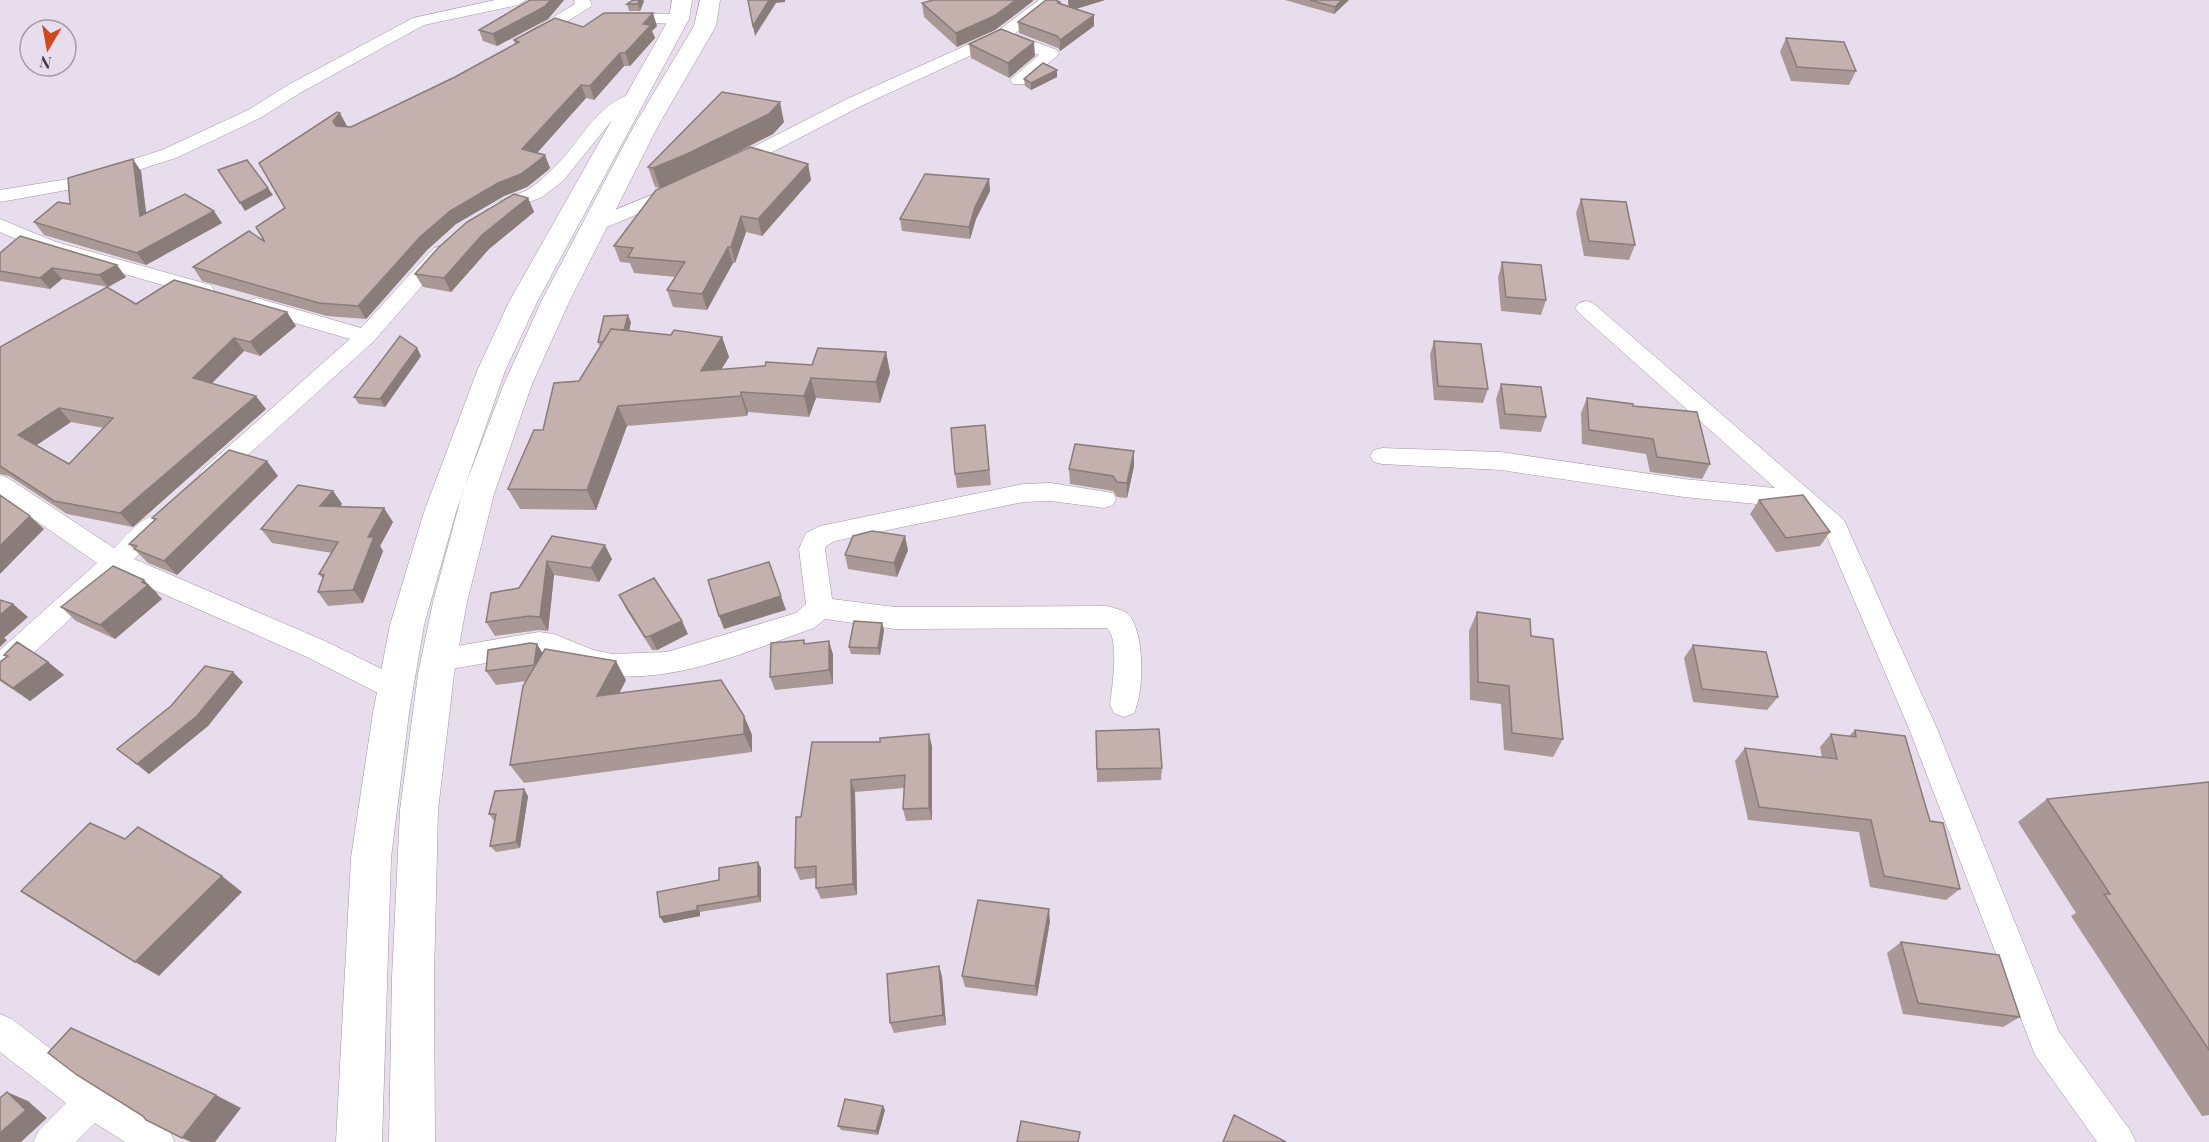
<svg xmlns="http://www.w3.org/2000/svg" width="2209" height="1142" viewBox="0 0 2209 1142" font-family="'Playfair Display',serif">
<style>
.lines{fill:none;stroke-linecap:round;stroke-linejoin:round}
.street-casing{stroke:#9f95a3;stroke-width:1}
.secondary-casing{stroke:#9f95a3;stroke-width:1}
.street{fill:#fff;fill-rule:evenodd}
.secondary{fill:#fff;fill-rule:evenodd}
.wall{fill:#a99895;fill-rule:evenodd}
.shaded-wall{fill:#897c79}
.building{fill:#c4b1ad;stroke:#897c79;stroke-width:1.5;fill-rule:evenodd}
</style>
<rect width="100%" height="100%" fill="#e7ddec"/>
<g class="lines">
<defs>
<path id="street" d="M495,0H526L518,5L424,25L300,93L260,118L176,158L84,187L0,202V190L74,178L162,150L248,110L288,85L413,18Z
M574,0H590L592,6L537,40H525L523,37L525,34L575,4Z
M1039,0H1057L1014,34L1057,50L1059,54L1025,84H1013L1010,80L1039,55L1002,41L861,106L738,170H724L722,166L724,162L849,98L996,32Z
M620,14H679L687,19L679,24L614,22L612,19Z
M635,93L641,94L644,98L641,102L613,119L563,181L542,197L519,206L501,217H487L484,213C494,199 515,197 529,189C535,185 542,179 547,174C578,149 593,103 635,93Z
M678,184L685,186L688,190L685,194L600,230H586L583,226L586,222Z
M0,219L56,242L211,285L214,290L211,295L204,297L42,250L0,232Z
M441,246L448,248L451,252L448,256L374,341L219,481L211,484L203,481L199,475L203,469L350,339L250,310L246,305L250,300L257,298L361,328L434,248Z
M1586,301L1593,303L1844,520L1938,731L2059,1032L2130,1130L2136,1142H2097L2035,1055L1910,731L1825,532L1798,508L1684,497L1501,470L1382,464L1374,462L1370,456L1374,450L1382,448L1501,452L1684,479L1775,488L1579,313L1575,308L1579,303Z
M0,475L8,478L114,548C128,535 145,510 166,516L169,523L166,530L134,559L325,641L406,681L410,689L406,697L396,701L386,697L307,657L118,574L10,675L0,678V650L97,563L0,496Z
M1051,483L1113,493L1116,499L1113,505L1104,508L1051,501L1023,502L835,541L826,546L825,549L832,599L895,607L1107,606C1114,608 1124,610 1129,615C1145,634 1144,692 1134,713L1124,717L1114,713L1110,705C1112,687 1120,640 1107,628L895,629L825,619L814,628C751,650 682,681 614,676C587,674 565,657 539,654L439,671L429,668L425,660L429,652L439,649L539,632L554,634L593,650L613,654L667,652L796,613L806,604L799,549L806,533L820,526L1023,484Z
M0,1014L12,1019L104,1090L169,1130L175,1142H125L95,1123L76,1142H33L39,1130L66,1103L0,1052Z"/>
<path id="secondary" d="M672,0H692L689,19L537,302L505,371L456,512L424,625L409,713L391,858L382,1142H336L351,858L373,713L390,625L424,512L477,371L509,302L669,19Z
M700,0H720L716,26L658,126L570,300L532,384L494,494L467,602L454,674L438,810L434,977L435,1142H389L392,977L400,810L418,674L433,602L462,494L504,384L542,300L634,126L694,26Z"/>
</defs>
<use href="#street" class="street-casing"/>
<use href="#secondary" class="secondary-casing"/>
<use href="#street" class="street"/>
<use href="#secondary" class="secondary"/>
</g>
<path class="wall" d="M530,0H564L548,19L497,46L483,41L479,30Z
M1068,0H1105L1076,9L1094,26L1060,51L1058,48L1019,33L1018,22L1060,3L1069,6Z
M1285,0H1349L1334,14Z
M644,1L640,11H629L627,4Z
M1033,1L995,30L957,47L924,17L922,3Z
M657,26L652,31L655,38L630,66H624L594,100L586,98L537,153L550,168L547,171L527,187L504,196L456,224L427,250L366,319L327,316L202,281L193,267L265,241L285,208L347,126L351,127L455,77L515,44L514,40L583,27Z
M1786,38L1856,71L1849,85L1791,81L1780,52Z
M969,44L1035,56L1009,78L971,58Z
M1057,70V77L1031,90L1025,86L1024,79Z
M784,122L773,134L713,164H808L811,180L762,236L746,232L735,263H733L707,310L673,307L667,290L676,277L634,273L630,263L620,262L614,246L660,188L655,187L648,167Z
M141,171L146,213L222,223L146,265L44,235L34,222L70,204Z
M989,179L990,191L976,219L970,239L902,231L900,219Z
M528,198L534,212L489,249L451,292L423,287L415,274Z
M1581,199L1635,245L1629,260L1584,256L1576,213Z
M0,253L126,277L108,287L62,279L50,289L0,281Z
M1502,262L1546,300L1541,315L1501,311L1498,277Z
M136,304L296,326L260,356L244,351L212,383L266,409L133,527L67,514L9,476L0,474V347ZM71,422L104,428L69,464L36,445Z
M631,322L629,331L671,335L722,337L729,357L721,369L812,365L886,352L890,373L880,403L816,398L809,417L748,412L747,416L627,426L596,510L520,509L508,489L543,430L579,381L600,347L598,342Z
M1434,341L1488,389L1483,403L1434,400L1430,355Z
M417,348L421,356L385,407L359,404L354,397Z
M1501,384L1546,417L1541,432L1500,429L1496,399Z
M1587,398L1633,406L1710,464L1702,479L1650,472L1646,454L1582,444L1581,413Z
M985,425L991,485L957,488L955,474Z
M1134,451V466L1127,498L1117,497L1113,491L1070,484L1069,469Z
M278,476L177,575L148,563L129,544L154,520L152,518Z
M333,491L342,504L340,507L393,522L380,546L383,551L363,603L328,606L318,592L323,579L319,574L332,553L272,543L261,529Z
M1759,500L1830,532L1820,546L1776,552L1750,514Z
M552,536L612,559L599,582L554,575L548,631L539,630L495,636L486,622L519,588Z
M908,550L897,577L848,569L845,555Z
M157,594L162,599L115,639L76,621L61,607L158,594Z
M619,595L688,634L657,650H652L626,609Z
M1477,612L1531,636L1563,739L1553,757L1504,750L1501,704L1470,700L1469,631Z
M882,623L884,630L880,655L851,654L849,647Z
M829,641L833,655V684L775,690L770,677L805,644Z
M537,644L542,653L626,680L619,693L744,716L752,735V752L524,783L510,765L526,681L496,685L486,671Z
M1693,645L1778,697L1767,710L1693,702L1684,658Z
M4,655L48,662L64,675L30,701L0,681V662L6,657Z
M243,682L208,726L149,774L117,749Z
M1855,730L1930,821L1960,889L1946,900L1870,887L1859,832L1748,820L1735,761L1745,748L1822,757L1820,747L1831,734L1849,736Z
M1096,731L1162,768L1161,780L1097,782Z
M812,742L932,746V820L906,821L903,809L904,788L855,792L857,895L821,899L816,888V878L800,880L795,868L801,817Z
M2209,782V1115L2202,1116L2071,916L2076,913L2018,822L2047,799Z
M528,796L520,848L496,852L490,846L494,821L489,814Z
M761,868V902L700,912V916L664,923L660,917L719,880Z
M1050,921L1037,996L965,987L962,976Z
M1901,942L2020,1017L2003,1027L1903,1014L1887,953Z
M939,966L942,977L946,1025L894,1033L890,1023Z
M885,1110L878,1135L841,1130L838,1126Z"/>
<path class="shaded-wall" d="M551,0H564L548,19L497,46L493,34Z
M639,0H643L644,1L640,11L638,4Z
M769,0H785V2L776,3L755,36L753,26Z
M1016,0H1033V1L995,30L957,47L956,33Z
M1068,0H1105L1069,11Z
M1342,0H1349L1334,14L1335,7Z
M653,13L657,26L652,31L655,38L630,66L625,53L643,24Z
M1094,15V26L1060,51V40Z
M1034,42L1035,56L1009,78L1008,63Z
M620,53L624,66L594,100L590,86Z
M1057,70V77L1031,90V83Z
M581,85L586,98L528,163L522,149Z
M780,102L784,122L773,134L693,174L660,188L653,168Z
M340,113L347,126L340,134L333,121Z
M545,155L550,168L547,171L527,187L504,196L456,224L427,250L366,319L358,306L420,237L450,211Z
M133,159L141,171L148,228L140,216Z
M808,164L811,180L762,236L758,219Z
M989,179L990,191L976,219L970,239L969,227L975,207Z
M268,188L273,195L245,211L240,203Z
M528,198L534,212L489,249L451,292L444,278L482,235Z
M214,211L222,223L146,265L137,253Z
M741,216L746,232L735,263L731,247Z
M728,247L733,263L707,310L702,294Z
M117,265L126,277L108,287L99,275Z
M52,268L62,279L50,289L40,278Z
M287,312L296,326L260,356L250,342Z
M628,315L631,322L625,349L622,341Z
M722,337L729,357L708,391L701,371Z
M234,338L244,351L203,392L193,378Z
M417,348L421,356L385,407L380,399Z
M886,352L890,373L880,403L876,382Z
M811,378L816,398L809,417L804,396Z
M741,392L748,412L747,416L741,396Z
M256,396L266,409L133,527L120,513Z
M618,406L627,426L596,510L587,490Z
M59,408L71,422L31,449L18,435Z
M1134,451V466L1127,498V483Z
M267,461L278,476L177,575L164,561Z
M333,491L342,504L330,520L320,506Z
M384,508L393,522L380,546L383,551L363,603L353,590L368,537Z
M30,516L44,529L0,574V546Z
M905,536L908,550L897,577L894,563Z
M605,545L612,559L599,582L591,568Z
M547,561L554,575L548,631L540,617Z
M144,580L158,594H157L162,599L115,639L100,625Z
M781,596L786,610L724,629L719,616Z
M13,604L28,617L4,638L7,640L0,647V615Z
M682,621L688,634L657,650L650,636Z
M882,623L884,630L880,655L878,648Z
M829,641L833,655V684L829,670Z
M537,644L545,657L542,679L534,665Z
M616,661L626,680L608,715L597,696Z
M48,662L64,675L30,701L13,688Z
M233,672L243,682L208,726L149,774L137,764Z
M744,716L752,735V752L744,734Z
M929,734L932,746V820L929,808Z
M851,780L855,792L857,895L853,884Z
M524,789L528,796L520,848L516,842Z
M758,862L761,868V902L758,896Z
M222,876L242,892L159,976L135,962Z
M697,906L700,912V916L664,923L660,917Z
M1049,909L1050,921L1037,996L1035,986Z
M939,966L942,977L946,1025L943,1015Z
M7,1092L28,1101L47,1118L21,1142H0V1133Z
M216,1095L241,1108L215,1142H191L182,1138Z
M883,1106L885,1110L878,1135L876,1131Z"/>
<path class="building" d="M530,0H551L544,7L493,34L479,30Z
M633,0H639L638,4H627Z
M748,0H769L753,26Z
M933,0H1016L994,16L956,33L922,3Z
M1046,0H1055L1060,2L1058,3L1094,15L1060,40L1057,36L1018,22Z
M1310,0H1342L1335,7Z
M604,13H653L643,24L651,25L625,53H620L590,86L581,85L522,149L545,155L542,158L521,174L498,183L450,211L420,237L358,306L319,303L193,267L249,231L265,242L256,227L285,208L259,163L337,112L340,113L333,121L336,126L351,127L455,77L519,42L514,40L555,18L583,27Z
M1001,29L1034,42L1008,63L969,44Z
M1786,38L1844,42L1856,71L1797,67Z
M1043,63L1057,70L1031,83L1024,79Z
M722,92L780,102L769,114L687,154L653,168L648,167Z
M750,147L808,164L758,219L741,216L731,247H728L702,294L667,290L685,262L628,257L633,248L614,246L656,190Z
M133,159L140,216L185,194L214,211L137,253L34,222L58,202L70,204L68,178Z
M247,160L268,188L240,203L218,170Z
M925,174L989,179L975,207L969,227L900,219Z
M514,194L528,198L482,235L444,278L415,274L438,248L467,222Z
M1581,199L1626,202L1635,245L1589,241Z
M20,236L117,265L99,275L52,268L40,278L0,271V253Z
M1502,262L1541,265L1546,300L1506,297Z
M174,280L287,312L250,342L234,338L193,378L256,396L120,513L54,501L0,466V347L107,287L136,304ZM59,408L113,418L69,464L18,435Z
M628,315L624,330L611,329L603,342H598L604,316Z
M611,329L671,335L674,330L722,337L701,371L765,366L766,362L812,365L818,348L886,352L876,382L811,378L804,396L741,392V396L618,406L587,490L508,489L534,430H543L554,383L579,381Z
M400,336L417,348L380,399L354,397Z
M1434,341L1481,344L1488,389L1438,386Z
M1501,384L1541,387L1546,417L1505,414Z
M1587,398L1633,404V406L1697,412L1710,464L1657,457L1653,439L1589,430Z
M985,425L989,470L955,474L951,428Z
M1075,444L1134,451L1127,483L1117,482L1113,476L1069,469Z
M229,450L267,461L164,561L134,549L137,546L129,544L156,519L152,518Z
M298,485L333,491L320,506L384,508L368,537H374L353,590L318,592L324,575L319,574L338,542L261,529Z
M0,495L30,516L0,546Z
M1803,495L1830,532L1786,538L1759,500Z
M872,531L905,536L894,563L845,555L853,536Z
M552,536L605,545L591,568L547,561L540,617L530,616L486,622L491,593L519,588Z
M769,562L781,596L719,616L708,580Z
M113,566L144,580L142,582L148,585L100,625L61,607Z
M654,578L682,621L650,636L645,637L619,595Z
M0,600L13,604L0,615Z
M1477,612L1530,619L1531,636L1553,639L1563,739L1512,733L1509,686L1478,682Z
M854,621L882,623L878,648L849,647Z
M804,640V644L829,641V670L770,677L771,643Z
M17,642L48,662L13,688L0,679V662L8,656L4,655Z
M530,643L537,644L534,665L486,671L488,650Z
M1693,645L1766,652L1778,697L1702,689Z
M545,649L616,661L597,696L721,680L744,716V734L510,765L523,686Z
M205,666L233,672L197,716L137,764L117,749L171,706Z
M1159,729L1162,768L1097,769L1096,731Z
M1855,730L1905,736L1930,821L1943,823L1960,889L1884,876L1871,820L1759,807L1745,748L1837,759L1831,734L1856,737Z
M929,734V808L903,809L905,775L851,780L853,884L816,888V866L795,868L796,817H801L812,742H880V738Z
M2209,782V1050L2104,894H2110L2047,799Z
M524,789L516,842L490,846L496,814H489L495,791Z
M90,823L125,839L138,827L222,876L135,962L21,891Z
M758,862V896L697,906V910L660,917L657,892L719,880V868Z
M978,900L1049,909L1035,986L962,976Z
M1901,942L1999,955L2020,1017L1918,1003Z
M939,966L943,1015L890,1023L887,974Z
M71,1028L216,1095L182,1138L146,1120L143,1116L77,1075L48,1053Z
M7,1092L26,1110L0,1133V1098Z
M845,1099L883,1106L876,1131L838,1126Z
M1234,1115L1286,1142H1223Z
M1021,1121L1080,1132L1078,1142H1017Z"/>
<g transform="translate(48 48) rotate(190)"><circle r="28" fill="#e7ddec" stroke="#a49ca8" stroke-width="1.5"/>
<path d="M0-4.5L10 22L0 15L-10 22Z" fill="#d14918"/>
<text y="-9" font-size="16" font-weight="bold" text-anchor="middle" fill="#3f3b41">N</text>
</g>
</svg>
